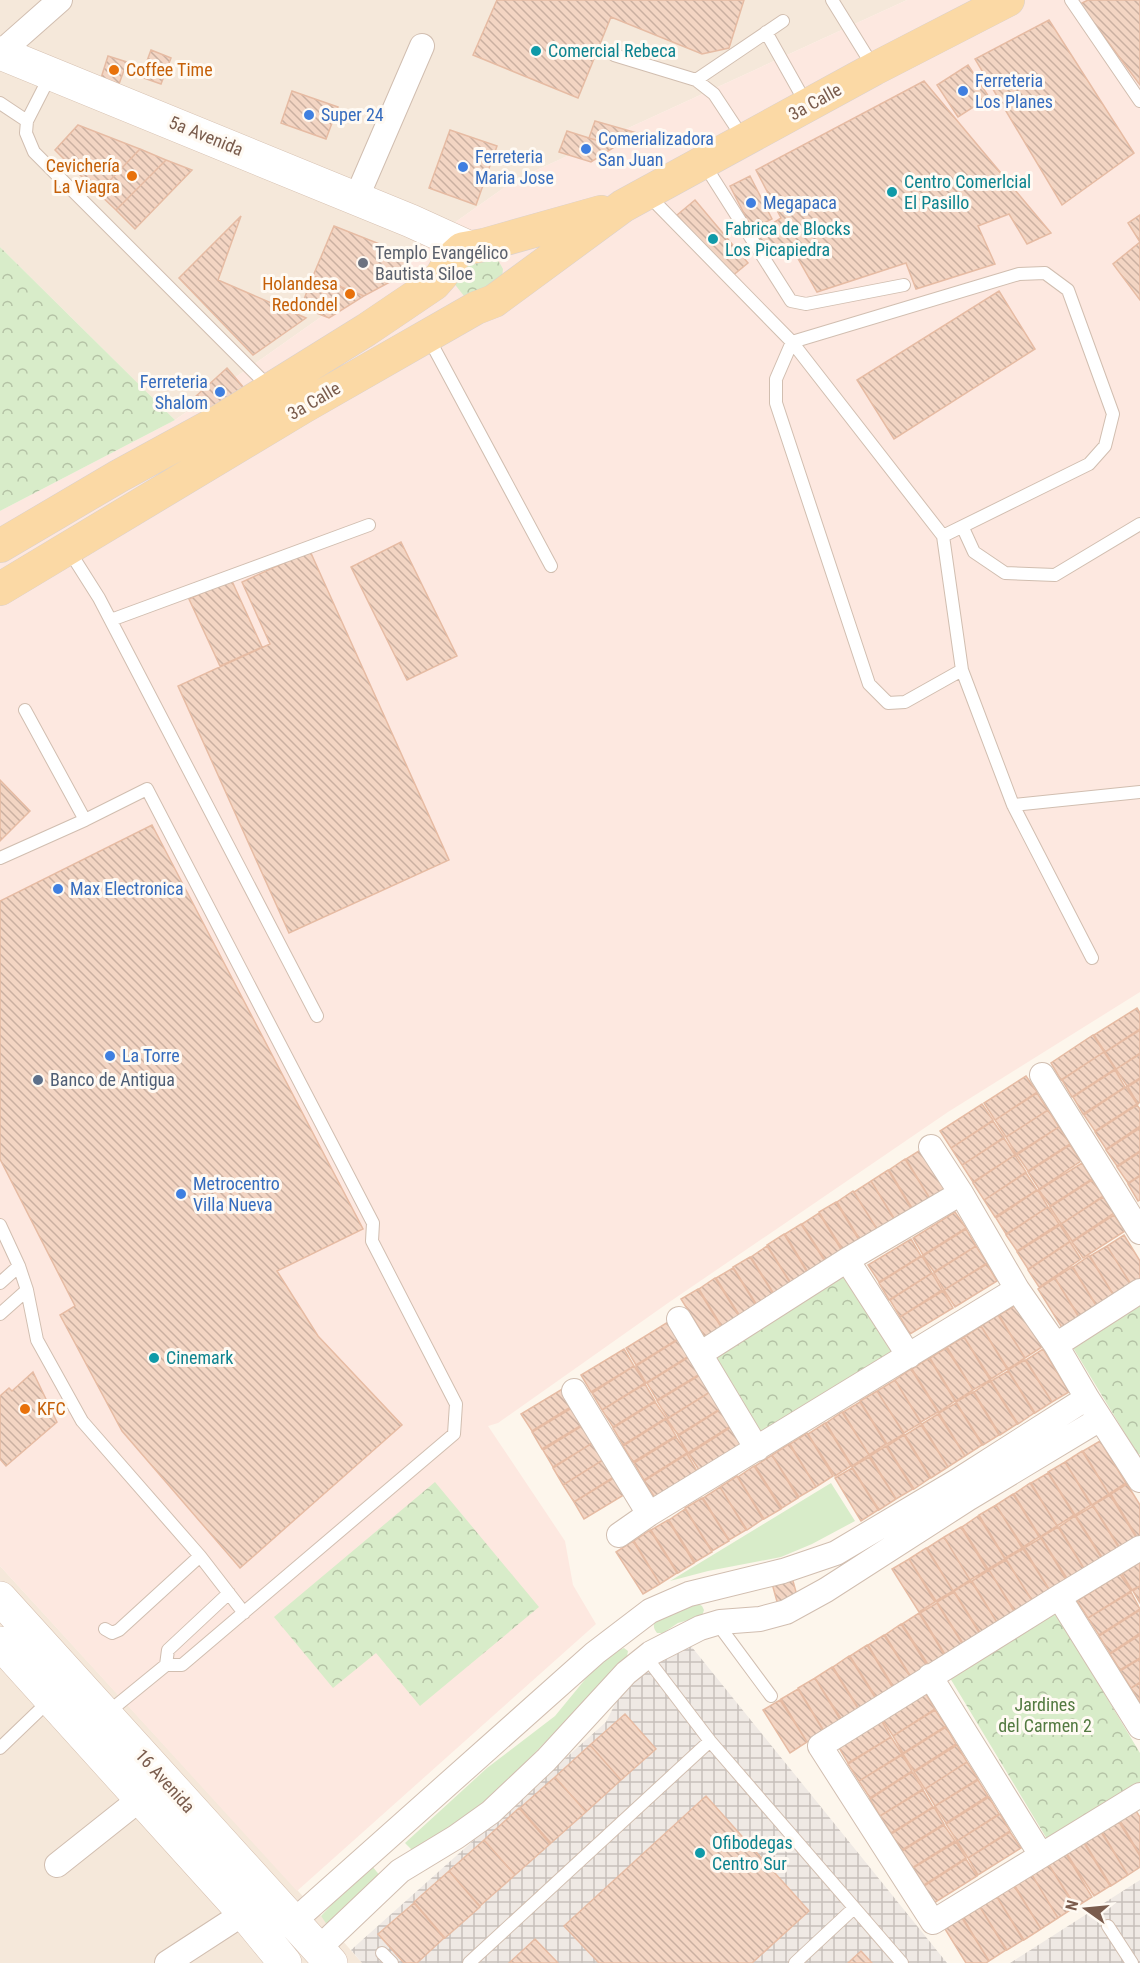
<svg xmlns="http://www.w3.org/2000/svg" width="1140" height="1963" viewBox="0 0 1140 1963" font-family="'Roboto Condensed',sans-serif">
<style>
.residential{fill:#f5e8da}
.commercial{fill:#fde8e0}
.industrial{fill:url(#industrial-grid)}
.green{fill:#d8ecc9}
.forest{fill:url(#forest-crowns)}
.building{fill:url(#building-back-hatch);stroke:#e6bba3;stroke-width:1.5}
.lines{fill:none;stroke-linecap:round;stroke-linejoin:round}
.lane-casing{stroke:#d1beb0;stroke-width:14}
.street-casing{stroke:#d1beb0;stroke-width:26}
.secondary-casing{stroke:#d6c0b0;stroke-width:34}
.primary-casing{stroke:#dad1cd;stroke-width:34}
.lane{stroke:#fff;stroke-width:12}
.street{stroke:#fff;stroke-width:24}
.secondary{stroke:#fff;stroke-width:33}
.primary{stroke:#fbd9a5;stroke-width:33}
.culture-dot{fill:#0f9aa8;stroke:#fffaf3;stroke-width:2}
.food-dot{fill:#e8710a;stroke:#fffaf3;stroke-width:2}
.shop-dot{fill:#3f7fe0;stroke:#fffaf3;stroke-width:2}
.worship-dot{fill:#6b7280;stroke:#fffaf3;stroke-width:2}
.service-dot{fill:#5c6f8a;stroke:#fffaf3;stroke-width:2}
.labels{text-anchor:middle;stroke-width:6;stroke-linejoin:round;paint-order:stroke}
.culture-label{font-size:18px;fill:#0d838f;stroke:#fffaf3;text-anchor:start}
.food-label{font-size:18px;fill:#c56008;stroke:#fffaf3;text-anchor:start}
.shop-label{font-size:18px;fill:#366cbe;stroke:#fffaf3;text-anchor:start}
.street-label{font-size:18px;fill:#7a5c4d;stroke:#fffaf3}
.worship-label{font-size:18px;fill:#5b616d;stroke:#fffaf3;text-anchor:start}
.service-label{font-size:18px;fill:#4e5e75;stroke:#fffaf3;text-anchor:start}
.park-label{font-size:18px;fill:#537a41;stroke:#fffaf3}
</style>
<defs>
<pattern id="industrial-grid" width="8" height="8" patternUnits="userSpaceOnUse" patternTransform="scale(1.5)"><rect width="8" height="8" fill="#efe9e4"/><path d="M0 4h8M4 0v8" fill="none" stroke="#c7c0bb"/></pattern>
<pattern id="forest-crowns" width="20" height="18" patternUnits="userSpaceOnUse" patternTransform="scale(1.5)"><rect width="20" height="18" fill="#d8ecc9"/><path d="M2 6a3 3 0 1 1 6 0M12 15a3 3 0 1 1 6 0" fill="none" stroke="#b4c2a5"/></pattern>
<pattern id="building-back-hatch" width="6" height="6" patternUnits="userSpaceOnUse" patternTransform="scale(1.5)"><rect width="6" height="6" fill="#f3d5c3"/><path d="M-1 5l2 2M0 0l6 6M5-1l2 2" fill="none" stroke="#cab0a1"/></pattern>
</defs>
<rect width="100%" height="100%" fill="#fdf6ec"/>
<path class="residential" d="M0,0H907L515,180L175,420L0,247Z
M0,1566L321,1916L362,1963H0Z"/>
<path class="commercial" d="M907,0H1140V992L948,1112L668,1303L498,1423L488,1426L565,1541L573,1585L596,1624L297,1891L0,1566V511L175,420L515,180Z"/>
<path class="industrial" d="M691,1646L947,1963H362L351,1950L606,1722L615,1704L628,1686L659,1659Z
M1140,1880V1963H1010Z"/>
<path class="green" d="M831,1483L855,1521L812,1544L781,1557L708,1571L670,1581Z
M697,1603L702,1606L704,1610L702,1616L678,1623L663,1633H657C653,1628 653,1625 656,1620Z
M624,1648L628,1651L627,1656L622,1663L488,1801L432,1840L412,1850L405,1843L487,1768L555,1716L592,1671L619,1650Z
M372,1866L381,1877L328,1926L321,1916L349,1886Z"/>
<path class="forest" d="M0,247L175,420L0,511Z
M495,255L503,269L501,286L464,296L453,282L454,265Z
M846,1272L895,1353L761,1435L713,1354Z
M1140,1304V1454L1138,1455L1072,1346Z
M435,1482L539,1607L420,1706L376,1653L333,1688L274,1617Z
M1056,1613L1140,1753V1782L1047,1839L950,1678Z"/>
<path class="building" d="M497,0H744L729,48L702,54L611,17L578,98L473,55Z
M1088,0H1140V85L1080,4Z
M1049,20L1134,153L1062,205L975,59Z
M151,50L171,58L161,84L141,77Z
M108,56L127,62L119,84L101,78Z
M968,65L989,97L958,117L937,85Z
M924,81L1051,233L1027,244L1009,214L978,226L995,264L916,289L906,263L817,292L792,248L765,260L755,235L781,218L756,170Z
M292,91L338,107L326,139L281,123Z
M595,121L637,133L616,146L589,138Z
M78,125L140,149L98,193L55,150Z
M450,130L497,146L476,205L429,188Z
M567,131L589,138L616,146L591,162L559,152Z
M140,149L166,160L116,210L98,193Z
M166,160L192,170L135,229L116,210Z
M750,176L772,219L752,229L730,186Z
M695,200L748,263L731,277L677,215Z
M1140,215V300L1113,264L1140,242L1128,223Z
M241,216L218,280L306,318L253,355L179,278Z
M334,226L400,252L406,261L403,275L364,296L313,276Z
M313,276L351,291L364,296L329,318L301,307Z
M999,291L1035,349L894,439L857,380Z
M227,368L244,388L212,416L195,397Z
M401,542L457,656L407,680L351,567Z
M310,551L449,860L289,933L178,686L270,644L242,582Z
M231,579L262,647L220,666L189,599Z
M0,780L30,811L0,841Z
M152,825L363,1229L277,1271L318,1336L402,1425L240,1568L122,1431L60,1315L75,1306L0,1159V901Z
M1137,1008L1140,1013V1029L1105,1052L1094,1035Z
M1140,1030V1053L1116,1069L1105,1052Z
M1093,1035L1104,1052L1061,1080L1051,1063Z
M1104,1052L1115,1069L1072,1097L1062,1080Z
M1140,1054V1078L1127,1086L1116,1069Z
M1115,1070L1125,1087L1083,1114L1073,1097Z
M1026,1076L1037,1092L995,1120L984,1103Z
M1140,1079V1102L1138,1104L1128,1087Z
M1126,1087L1137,1104L1095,1131L1084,1115Z
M1037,1093L1048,1110L1006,1137L995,1120Z
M982,1104L993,1120L951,1148L940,1131Z
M1137,1105L1140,1109V1126L1106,1149L1095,1132Z
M1048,1110L1059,1127L1016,1154L1006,1137Z
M993,1121L1004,1137L962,1165L951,1148Z
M1059,1127L1070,1144L1028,1171L1017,1155Z
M1140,1128V1151L1117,1166L1106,1150Z
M1004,1138L1015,1155L973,1182L962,1165Z
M1070,1145L1081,1161L1039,1189L1028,1172Z
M922,1149L949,1191L932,1202L906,1159Z
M1140,1152V1175L1128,1183L1117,1167Z
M1015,1155L1026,1172L984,1200L973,1183Z
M905,1159L932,1202L915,1213L889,1170Z
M1082,1163L1092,1179L1050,1206L1039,1190Z
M888,1170L914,1213L897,1223L871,1181Z
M1026,1173L1037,1190L995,1217L984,1200Z
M1140,1176V1200L1138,1201L1128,1184Z
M1092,1180L1103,1196L1061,1224L1050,1207Z
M871,1181L897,1224L880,1234L854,1192Z
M1038,1190L1048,1207L1006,1234L996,1218Z
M853,1191L880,1234L863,1245L837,1202Z
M1103,1197L1114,1213L1072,1241L1061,1224Z
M836,1202L862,1245L846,1255L819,1212Z
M1048,1207L1059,1224L1017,1251L1006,1235Z
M955,1212L966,1228L923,1255L913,1238Z
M819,1213L845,1256L829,1266L802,1224Z
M1114,1215L1125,1231L1083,1258L1072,1242Z
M801,1224L828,1266L811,1277L785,1234Z
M1060,1225L1070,1241L1028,1269L1017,1252Z
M966,1229L976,1246L934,1272L923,1256Z
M784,1234L810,1277L794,1288L767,1245Z
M1124,1235L1140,1261V1285L1134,1289L1107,1246Z
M911,1239L921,1256L879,1282L868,1265Z
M1070,1242L1081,1259L1039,1287L1028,1270Z
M767,1246L794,1289L777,1299L751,1257Z
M976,1246L987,1263L944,1290L934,1273Z
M1107,1246L1133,1288L1116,1299L1090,1256Z
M922,1256L932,1273L889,1300L879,1283Z
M1089,1256L1116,1299L1099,1310L1073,1267Z
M750,1257L777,1300L760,1310L733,1267Z
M987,1264L997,1281L955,1307L944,1290Z
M1072,1267L1099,1310L1082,1321L1055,1278Z
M733,1268L759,1310L743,1321L716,1278Z
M932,1273L942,1290L900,1317L890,1300Z
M715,1278L742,1321L725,1332L699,1289Z
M1055,1278L1081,1321L1064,1331L1038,1289Z
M698,1289L724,1332L708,1342L681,1299Z
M943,1291L953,1308L910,1334L900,1317Z
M1016,1305L1042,1347L1025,1358L999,1315Z
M998,1315L1025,1358L1008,1369L981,1326Z
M668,1322L678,1339L636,1365L626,1348Z
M981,1326L1007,1369L991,1379L964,1337Z
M964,1337L990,1380L973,1390L947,1347Z
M679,1339L689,1356L646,1383L636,1366Z
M946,1348L973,1390L956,1401L930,1358Z
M624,1349L634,1366L591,1392L581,1375Z
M1043,1349L1069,1392L1052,1402L1026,1360Z
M689,1357L700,1374L657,1400L647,1383Z
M929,1358L955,1401L939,1412L912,1369Z
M1025,1360L1052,1402L1035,1413L1008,1370Z
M634,1366L645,1383L602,1410L592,1393Z
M911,1369L938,1412L921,1422L895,1380Z
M1008,1371L1034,1413L1018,1424L991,1381Z
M33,1372L57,1422L6,1466L0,1459V1396L9,1388L12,1391Z
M700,1375L710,1392L668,1418L657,1401Z
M895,1380L921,1423L904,1433L877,1391Z
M990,1381L1017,1424L1000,1435L974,1392Z
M645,1384L655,1401L613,1427L602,1410Z
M564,1388L574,1405L532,1431L521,1414Z
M877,1391L904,1434L887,1444L860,1401Z
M710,1392L720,1409L678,1435L667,1419Z
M973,1392L999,1435L983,1445L956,1402Z
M655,1402L666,1418L623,1445L613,1428Z
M860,1402L886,1444L869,1455L843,1412Z
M956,1403L982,1445L965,1456L939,1413Z
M575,1406L585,1423L542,1449L532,1432Z
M721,1409L731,1426L688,1453L678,1436Z
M842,1412L869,1455L852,1466L826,1423Z
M938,1414L965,1456L948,1467L922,1424Z
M666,1419L676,1436L633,1462L623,1446Z
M825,1423L851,1466L835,1476L808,1434Z
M585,1424L596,1441L553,1467L543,1450Z
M921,1425L948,1467L931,1478L905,1435Z
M731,1427L742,1444L699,1470L689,1454Z
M807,1433L833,1476L816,1487L790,1444Z
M904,1435L930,1478L914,1489L887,1446Z
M676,1437L687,1453L644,1480L634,1463Z
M595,1441L606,1458L563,1485L553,1468Z
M1100,1441L1126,1483L1109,1494L1083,1451Z
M789,1444L816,1487L799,1497L772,1455Z
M886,1446L913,1489L896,1499L870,1456Z
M1082,1451L1109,1494L1092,1505L1065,1462Z
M687,1454L697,1471L655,1498L644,1481Z
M772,1455L798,1498L782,1508L755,1466Z
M869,1457L896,1499L879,1510L852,1467Z
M606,1458L617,1475L574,1502L563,1485Z
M1065,1462L1091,1505L1075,1515L1048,1472Z
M754,1466L781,1509L764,1519L738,1477Z
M852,1468L878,1510L861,1521L835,1478Z
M1048,1473L1074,1515L1057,1526L1031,1483Z
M617,1476L627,1493L584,1519L574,1502Z
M737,1476L763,1519L747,1530L720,1487Z
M1030,1483L1057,1526L1040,1537L1014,1494Z
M1127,1484L1140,1505V1535L1137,1537L1111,1494Z
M720,1487L746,1530L729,1540L703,1498Z
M1013,1494L1039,1537L1023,1547L996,1505Z
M1110,1495L1136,1537L1120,1548L1093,1505Z
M702,1498L729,1541L712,1551L685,1508Z
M996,1505L1022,1548L1005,1558L979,1515Z
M1093,1506L1119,1548L1103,1559L1076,1516Z
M685,1509L712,1552L695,1562L669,1520Z
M978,1516L1005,1559L988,1569L962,1527Z
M1075,1516L1102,1559L1085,1570L1059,1527Z
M668,1520L694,1563L678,1573L651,1530Z
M961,1527L987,1570L970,1580L944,1537Z
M1058,1527L1084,1569L1068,1580L1041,1537Z
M650,1530L677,1573L660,1584L634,1541Z
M944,1537L970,1580L953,1591L927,1548Z
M1041,1538L1067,1581L1050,1591L1024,1548Z
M633,1541L660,1584L643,1594L616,1552Z
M926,1548L953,1591L936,1601L909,1559Z
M1023,1549L1050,1591L1033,1602L1006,1559Z
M909,1559L935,1602L919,1612L892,1569Z
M1006,1560L1033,1602L1016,1613L989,1570Z
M1140,1562V1586L1132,1590L1122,1574Z
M989,1570L1015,1613L998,1624L972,1581Z
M791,1574L798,1599L778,1605L771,1580Z
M1120,1574L1131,1591L1088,1618L1077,1601Z
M971,1581L998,1624L981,1634L954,1591Z
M1140,1586V1603L1133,1591Z
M954,1592L980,1634L964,1645L937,1602Z
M1131,1592L1140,1609L1099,1635L1088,1618Z
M937,1603L963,1645L946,1656L920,1613Z
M1140,1610V1633L1110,1653L1099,1636Z
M919,1613L945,1656L929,1666L902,1624Z
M901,1624L928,1667L911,1677L885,1635Z
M884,1635L911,1678L894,1688L868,1645Z
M1140,1635V1658L1120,1670L1110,1654Z
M867,1645L893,1688L877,1699L850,1656Z
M849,1656L876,1699L859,1709L833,1667Z
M1140,1659V1682L1131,1688L1120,1671Z
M832,1667L859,1710L842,1720L815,1678Z
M815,1678L841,1721L824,1731L798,1688Z
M1140,1683V1703L1131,1688Z
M798,1689L824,1732L807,1742L781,1699Z
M925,1692L935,1709L893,1736L882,1719Z
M780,1700L807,1742L790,1753L763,1710Z
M935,1710L946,1726L903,1753L893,1736Z
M625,1714L656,1749L621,1780L590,1745Z
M881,1720L891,1737L848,1763L838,1746Z
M946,1727L956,1744L914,1771L903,1754Z
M891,1737L902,1754L859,1781L848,1764Z
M590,1745L621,1780L586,1812L555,1777Z
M957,1745L967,1762L925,1789L914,1772Z
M902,1755L912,1771L870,1798L859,1781Z
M967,1762L978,1779L935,1806L925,1789Z
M912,1772L923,1789L880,1816L870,1799Z
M555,1777L586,1812L551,1843L520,1808Z
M978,1780L988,1796L946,1823L935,1806Z
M923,1790L933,1807L891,1833L880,1816Z
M706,1796L809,1911L752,1963H599L564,1926Z
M989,1797L999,1814L957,1841L946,1824Z
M934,1807L944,1824L902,1850L891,1834Z
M519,1808L550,1844L515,1875L484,1840Z
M1136,1811L1140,1817V1855L1120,1821Z
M1000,1814L1010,1831L968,1858L957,1841Z
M1119,1822L1140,1856V1867L1128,1875L1102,1832Z
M944,1825L955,1841L912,1868L902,1851Z
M1010,1832L1021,1848L978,1875L968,1858Z
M1101,1832L1128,1875L1111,1886L1085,1843Z
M484,1840L515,1875L480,1906L449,1871Z
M956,1842L966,1858L924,1885L913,1868Z
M1084,1843L1110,1886L1094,1896L1067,1854Z
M1066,1854L1092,1897L1076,1907L1049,1865Z
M966,1859L977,1876L934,1903L924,1886Z
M1049,1865L1075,1907L1058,1918L1032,1875Z
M449,1871L480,1907L445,1938L414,1902Z
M1032,1875L1058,1918L1041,1929L1015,1886Z
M1014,1886L1041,1929L1024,1940L997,1897Z
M997,1897L1023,1940L1007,1950L980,1907Z
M414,1903L444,1938L417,1963H404L378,1934Z
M980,1907L1006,1950L989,1961L963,1918Z
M962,1918L989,1961L986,1963H966L945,1929Z
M535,1939L558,1963H509Z
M861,1951L872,1963H848Z"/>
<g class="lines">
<defs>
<path id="lane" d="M832,0L874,68
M1071,0L1140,101
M766,32L807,105
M614,55L696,80L714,94L743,138
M50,76L27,121L26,133L34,152L271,389
M696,80L783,21
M0,103L27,121
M704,164L791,301L806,304L904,285
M647,194L792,342L1019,274L1045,273L1068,290L1113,414L1105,446L1089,464L943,536
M428,337L551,566
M963,528L974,552L1005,573L1055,575L1140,524
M68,549L99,598L317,1016
M111,620L369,525
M962,670L905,702L888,703L869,684L776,403V379L792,342L943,536L962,670L1013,805L1092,958
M25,710L85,820
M1013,805L1140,792
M0,858L85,820L147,789L373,1223L372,1241L456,1404L454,1434L182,1665H166L106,1714
M0,1225L19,1266L27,1290L37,1340L82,1421L200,1556L244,1613
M0,1283L19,1266
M0,1314L27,1290
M717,1623L771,1696
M105,1629L112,1633L119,1630L200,1556
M646,1657L710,1741L902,1963
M166,1665L168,1650L229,1593
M0,1748L50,1700
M1108,1926L1132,1963
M382,1953L392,1963
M469,1963L710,1741
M795,1963L854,1908"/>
<path id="street" d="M0,53L60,0
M356,199L422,46
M1042,1075L1140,1232
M931,1147L961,1193L1017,1289L1056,1345L1087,1398L1140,1480
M847,1260L909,1356
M679,1319L757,1449
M1056,1345L1140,1291
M700,1354L847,1260L961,1193
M574,1391L649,1514
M619,1535L649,1514L1017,1289
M1140,1548L1059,1597L820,1746L933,1922L1140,1795
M1059,1597L1140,1727
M930,1676L1041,1855
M57,1865L140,1799
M293,1922L595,1653L650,1611L689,1594L783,1571L836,1553L957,1481L1087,1398
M318,1949L400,1871L456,1837L491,1812L546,1760L626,1673L651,1653L700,1628L720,1622L760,1619L786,1612L826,1590L969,1498L1100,1419
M167,1963L244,1913"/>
<path id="secondary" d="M0,53L411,221L468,247
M0,1598L331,1963
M0,1643L244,1913L285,1963"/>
<path id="primary" d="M0,546L119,476L218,422L366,330L434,284L442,275L451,259L462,249L484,245L601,212
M0,589L303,407L476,308L494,301L623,206L874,69L1008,0"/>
</defs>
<use href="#lane" class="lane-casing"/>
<use href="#street" class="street-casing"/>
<use href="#secondary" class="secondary-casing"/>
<use href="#primary" class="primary-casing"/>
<use href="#lane" class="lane"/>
<use href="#street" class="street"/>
<use href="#secondary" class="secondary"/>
<use href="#primary" class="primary"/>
</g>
<g class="culture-dot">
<circle cx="536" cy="51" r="6"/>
<circle cx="892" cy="192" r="6"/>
<circle cx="713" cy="239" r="6"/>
<circle cx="154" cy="1358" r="6"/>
<circle cx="700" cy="1853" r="6"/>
</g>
<g class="food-dot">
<circle cx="114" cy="70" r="6"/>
<circle cx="132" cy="176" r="6"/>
<circle cx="350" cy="294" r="6"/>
<circle cx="25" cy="1409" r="6"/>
</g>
<g class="shop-dot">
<circle cx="963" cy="91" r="6"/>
<circle cx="309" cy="115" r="6"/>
<circle cx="586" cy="149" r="6"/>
<circle cx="463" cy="167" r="6"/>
<circle cx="751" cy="203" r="6"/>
<circle cx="220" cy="392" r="6"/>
<circle cx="58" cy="889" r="6"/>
<circle cx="110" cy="1056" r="6"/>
<circle cx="181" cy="1194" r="6"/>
</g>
<circle class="worship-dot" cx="363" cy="263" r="6"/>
<circle class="service-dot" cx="38" cy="1080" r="6"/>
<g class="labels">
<g class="culture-label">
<text x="548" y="57">Comercial Rebeca</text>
<text x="904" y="188">Centro Comerlcial<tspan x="904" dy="21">El Pasillo</tspan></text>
<text x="725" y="235">Fabrica de Blocks<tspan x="725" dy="21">Los Picapiedra</tspan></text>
<text x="166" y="1364">Cinemark</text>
<text x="712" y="1849">Ofibodegas<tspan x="712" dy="21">Centro Sur</tspan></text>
</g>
<g class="food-label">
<text x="126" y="76">Coffee Time</text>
<text x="120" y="172" text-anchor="end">Cevichería<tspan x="120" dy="21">La Viagra</tspan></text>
<text x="338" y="290" text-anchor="end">Holandesa<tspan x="338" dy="21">Redondel</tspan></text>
<text x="37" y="1415">KFC</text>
</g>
<g class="shop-label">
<text x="975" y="87">Ferreteria<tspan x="975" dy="21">Los Planes</tspan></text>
<text x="321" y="121">Super 24</text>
<text x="598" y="145">Comerializadora<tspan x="598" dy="21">San Juan</tspan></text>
<text x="475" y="163">Ferreteria<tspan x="475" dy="21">Maria Jose</tspan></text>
<text x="763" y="209">Megapaca</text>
<text x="208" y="388" text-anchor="end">Ferreteria<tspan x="208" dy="21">Shalom</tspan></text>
<text x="70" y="895">Max Electronica</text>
<text x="122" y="1062">La Torre</text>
<text x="193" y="1190">Metrocentro<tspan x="193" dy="21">Villa Nueva</tspan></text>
</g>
<g class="street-label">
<text transform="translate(815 102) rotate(-29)" y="6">3a Calle</text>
<text transform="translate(206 136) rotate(22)" y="6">5a Avenida</text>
<text transform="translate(314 401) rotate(-30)" y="6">3a Calle</text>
<text transform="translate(165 1781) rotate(48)" y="6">16 Avenida</text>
</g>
<g class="worship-label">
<text x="375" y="259">Templo Evangélico<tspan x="375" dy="21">Bautista Siloe</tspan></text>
</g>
<g class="service-label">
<text x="50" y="1086">Banco de Antigua</text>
</g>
<g class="park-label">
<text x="1045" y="1711">Jardines<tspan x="1045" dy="21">del Carmen 2</tspan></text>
</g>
</g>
<g transform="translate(1086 1909) rotate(285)" stroke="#fffaf3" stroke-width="4.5" paint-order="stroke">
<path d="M0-4.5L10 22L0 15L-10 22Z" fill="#7a5c4d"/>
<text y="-9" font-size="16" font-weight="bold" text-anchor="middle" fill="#7a5c4d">N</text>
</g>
</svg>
